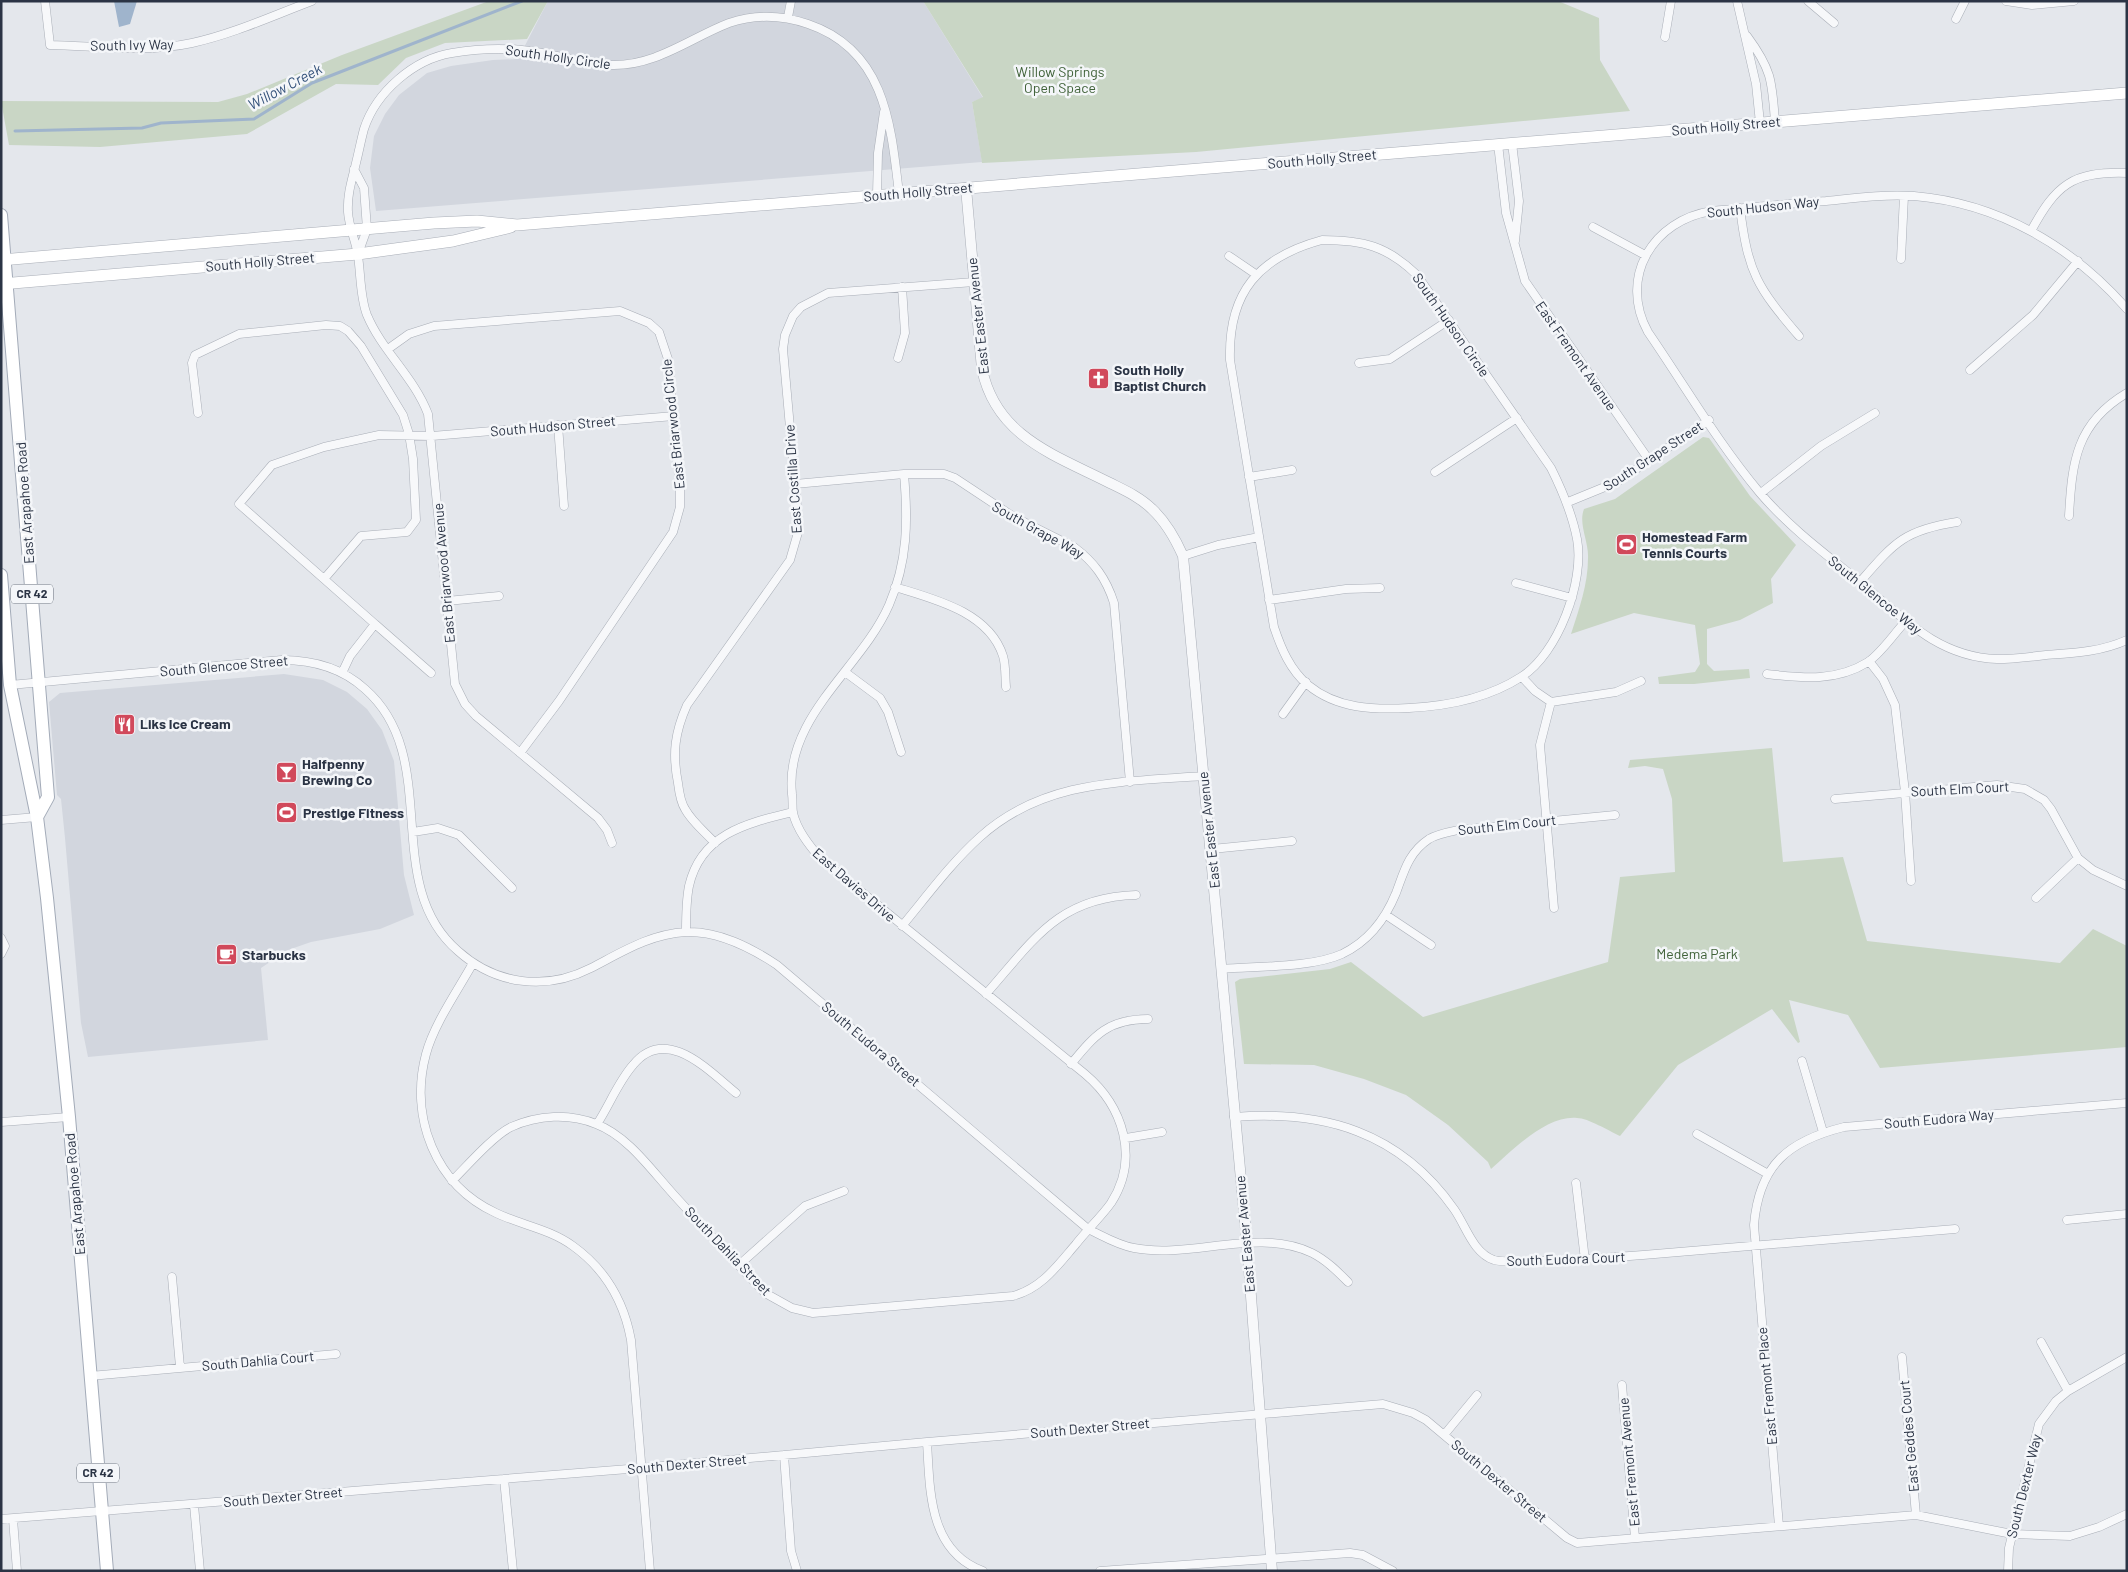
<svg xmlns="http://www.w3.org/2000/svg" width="2128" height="1572" viewBox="0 0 2128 1572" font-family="Barlow,sans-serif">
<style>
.built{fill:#d2d6de}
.green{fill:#c9d6c5}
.water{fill:#9fb4cc}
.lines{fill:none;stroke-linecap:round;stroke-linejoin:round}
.stream{stroke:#9fb4cc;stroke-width:3}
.minor-casing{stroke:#a9aeb7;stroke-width:9}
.tertiary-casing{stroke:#a9aeb7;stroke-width:11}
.secondary-casing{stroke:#a9aeb7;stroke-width:12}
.primary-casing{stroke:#a3abb8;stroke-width:14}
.minor{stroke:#f7f8fa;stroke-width:8}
.tertiary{stroke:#f7f8fa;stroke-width:10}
.secondary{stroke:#fff;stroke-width:11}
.primary{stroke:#fff;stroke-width:12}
.labels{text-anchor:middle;stroke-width:5;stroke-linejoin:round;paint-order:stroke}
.shield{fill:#f4f6f9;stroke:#676e7b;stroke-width:1}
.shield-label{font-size:12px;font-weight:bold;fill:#2b3445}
.street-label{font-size:14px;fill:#2b3445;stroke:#f4f6f9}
.park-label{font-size:14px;fill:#3f6138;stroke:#f4f6f9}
.poi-label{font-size:14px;font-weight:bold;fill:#2b3445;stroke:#f4f6f9;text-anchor:start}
.water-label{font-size:15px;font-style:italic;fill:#34527a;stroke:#f4f6f9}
</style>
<rect width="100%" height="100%" fill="#e4e7ec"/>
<path class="built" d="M548,1H923L983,98L972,102L982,162L376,211L370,168L374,136L385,114L399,95L427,73L451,66L493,60L518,59Z
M284,674L323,680L347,692L367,709L382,730L394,761L404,875L414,915L380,929L311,942L288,950L261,968L268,1040L88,1057L81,1023L65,838L61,799L57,795L49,702L60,693Z"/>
<path class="green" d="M489,1H548L527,39L445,43L406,58L378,85L336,84L247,134L100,147L9,145L1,101L218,102L247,94L342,55Z
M923,1H1558L1599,18L1600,60L1630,111L1196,152L982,163L972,102L983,97Z
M1703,437L1709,438L1750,496L1796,545L1771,579L1773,603L1740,620L1707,629V664L1714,671L1749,669L1750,678L1694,684H1659L1658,677L1695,672L1700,664L1695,625L1634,613L1571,634C1579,609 1588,585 1588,558C1589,542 1578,524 1584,509L1615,499Z
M1772,748L1783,862L1843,857L1867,941L2060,963L2093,929L2127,946V1047L1880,1068L1848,1015L1789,1000L1800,1042L1798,1043L1772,1009L1678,1065L1620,1136C1609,1131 1588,1118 1577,1118C1547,1115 1512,1150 1491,1169L1488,1162L1448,1125L1406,1095L1364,1079L1314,1065L1244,1064L1235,982L1240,979L1330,969L1351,962L1423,1017L1608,962L1620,877L1675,872L1672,799L1663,769L1645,766L1628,768L1630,760Z"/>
<path class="water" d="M114,1H137L130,24L119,27Z"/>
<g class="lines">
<path class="stream" d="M15,131L142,128L161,123L254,119L312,83L522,1"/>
<defs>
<path id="minor" d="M45,1L50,45C96,46 146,53 192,43C233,34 272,16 312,1
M1737,1L1756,84L1760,123
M1808,1L1834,23
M2006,1L2032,5L2074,1
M788,17L791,1
M1956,19L1965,1
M1747,36C1772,70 1772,81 1775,122
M1665,37L1671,1
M1512,143L1519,201L1515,241
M1498,144L1506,213L1525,281L1649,460
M354,169L364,188L367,229L358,254
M877,195L878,153L884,112
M1740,208C1748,273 1757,287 1799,336
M1593,227L1645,255
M2031,231C2056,185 2072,171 2127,173
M1322,240C1363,240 1387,246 1417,275L1551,468C1563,492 1572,513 1577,539C1585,581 1558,654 1521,677C1487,699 1448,706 1409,708C1374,710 1337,709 1308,685C1290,670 1281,648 1274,627L1230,360C1228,292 1259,257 1322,240Z
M1229,256L1257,275
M1901,259L1904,196
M2127,309C2072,246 1998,203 1914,196C1884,194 1855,198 1826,201C1788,204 1750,207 1712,211C1653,220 1618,277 1648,332C1685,386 1718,443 1760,493C1789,527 1824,553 1859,581C1901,616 1937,657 1997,659C2013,659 2030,657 2046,655C2074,653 2100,652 2127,640
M388,349L409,334L434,326L620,311L649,323L659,332L668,359L680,490V507L673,532L559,701L520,753
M898,358L905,333L902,287
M1359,363L1390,359L1449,320
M1970,370L2033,315L2078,261
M198,413L192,363L195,355L239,334L326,325L340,326L348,331L361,346L403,415L409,434L413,459L416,520L407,532L361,536L324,579
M558,425L564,506
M1435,472L1517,418
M1249,477L1292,470
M795,484L904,474H944L955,478L1014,517L1074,547C1094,562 1106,578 1114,603L1130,782
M1761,493L1821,446L1875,413
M1568,502L1617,482L1709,420
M2069,516C2072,462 2076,423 2127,393
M1183,556L1218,545L1259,537
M1860,582C1894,543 1904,530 1957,522
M1516,583L1572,598
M895,587C934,599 989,612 1003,656C1006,666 1005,677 1006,687
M1269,600L1346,589L1380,588
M447,601L499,596
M375,624L431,673
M1869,661L1883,679L1895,705L1905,792L1911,881
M845,672L880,698L888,712L901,752
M342,673L350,656L375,624L239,504L272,465L324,447L379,435L432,436L674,416
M1767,674C1803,678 1836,682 1868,662C1882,652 1893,635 1905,622
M1522,677L1535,691L1551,702L1616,692L1641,681
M10,685L282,660C313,660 342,668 365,689C444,758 379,883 458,951C496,985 546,991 591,968C622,952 650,934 686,932C719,931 750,947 777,965L1088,1229C1103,1236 1117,1245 1134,1248C1192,1259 1257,1227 1312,1253C1326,1260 1337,1271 1348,1282
M1551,702L1540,745L1554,908
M1283,714L1306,682
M1835,799L1997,785L2025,789L2044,800L2051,809L2078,858L2093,870L2127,886
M1,820L37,817
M413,832L438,828L459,835L512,888
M612,843L607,830L598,818L476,716L465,704L455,684L428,414C414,377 382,351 367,315C360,297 361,276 358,256C356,241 349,228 348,212C347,194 352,180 356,163C359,151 361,140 364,129C376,92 414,59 452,53C475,49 500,48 522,50C553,53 581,64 612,65C656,66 690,38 729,23C756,14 782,15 808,24C885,50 891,124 899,194
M715,843C705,832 692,822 685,809C680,801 679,791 678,783C672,753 675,732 687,705L790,560L799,529L783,349L785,335L793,316L801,307L828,293L974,282
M1212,849L1292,841
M2036,898L2078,858
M1386,915L1431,945
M902,926C927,896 951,863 980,837C1043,780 1122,782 1203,776
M686,932C686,917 686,901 689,886C701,833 748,823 793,812
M1,938L5,946L1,954
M473,963C458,990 434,1024 426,1054C409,1117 435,1185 496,1213C521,1225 550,1229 573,1246C605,1269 624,1302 631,1340L650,1571
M1222,969C1256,966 1311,968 1342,954C1369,941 1385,920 1396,893C1404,872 1408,853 1429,839C1437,834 1448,832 1458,830L1615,815
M986,994C1033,941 1058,897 1136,895
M1802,1061L1823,1132
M1071,1064C1095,1035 1108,1019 1148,1019
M1234,1117C1324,1110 1400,1132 1454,1209C1466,1226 1473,1253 1494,1260C1506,1263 1521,1261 1533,1261C1570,1260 1606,1258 1643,1255C1747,1246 1851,1238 1955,1229
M1,1122L69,1117
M597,1124C609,1106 618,1082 633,1065C666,1024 709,1071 736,1093
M1697,1134L1768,1174
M1126,1138L1162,1132
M452,1181C467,1166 493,1136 511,1127C538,1115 569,1113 596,1124C628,1136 652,1171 674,1195C704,1228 734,1261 765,1293L792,1308L813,1313L1013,1296C1042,1288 1057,1266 1076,1244C1087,1230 1101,1217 1111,1203C1140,1158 1123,1106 1085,1074L820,858C809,845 797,830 793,813C792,807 793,800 792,794C784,717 861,669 889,605C908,561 908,520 904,474
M1576,1183L1585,1260
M2067,1220L2127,1214
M739,1265L805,1206L844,1191
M172,1277L180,1367
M2041,1342L2068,1391
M1902,1357L1916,1515
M90,1376L336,1354
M1622,1385L1635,1538
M1444,1435L1477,1395
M927,1442C930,1489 928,1551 983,1571
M784,1455L791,1551L797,1571
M504,1479L513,1571
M194,1505L200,1571
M1,1519L641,1468L927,1442L1383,1404L1413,1413L1426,1420L1567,1538L1577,1543L1916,1515L2012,1534L2070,1536L2099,1527L2127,1514
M13,1519L17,1571
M1779,1526L1754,1225C1759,1165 1788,1141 1844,1127L2127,1103
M1100,1571L1350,1553L1363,1555L1393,1571
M2008,1571L2009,1548L2039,1424L2056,1401L2068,1391L2127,1357"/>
<path id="tertiary" d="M966,188L982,369C996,437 1055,455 1110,483C1124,490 1140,497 1152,509C1166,522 1175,538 1183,556L1247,1244L1272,1571"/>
<path id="secondary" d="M1,260L434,223L477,221L517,225L2127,93
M1,284L358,254L453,241L511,227"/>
<path id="primary" d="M1,215L48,797L37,817
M1,575L10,685L37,817L47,898L69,1117L107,1571"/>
</defs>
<use href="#minor" class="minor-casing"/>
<use href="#tertiary" class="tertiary-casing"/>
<use href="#secondary" class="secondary-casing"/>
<use href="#primary" class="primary-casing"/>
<use href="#minor" class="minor"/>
<use href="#tertiary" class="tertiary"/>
<use href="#secondary" class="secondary"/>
<use href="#primary" class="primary"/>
</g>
<defs>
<symbol id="church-square" viewBox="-11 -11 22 22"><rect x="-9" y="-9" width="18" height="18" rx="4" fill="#d1495b" stroke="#f4f6f9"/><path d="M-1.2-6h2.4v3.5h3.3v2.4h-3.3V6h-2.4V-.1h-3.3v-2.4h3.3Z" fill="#fff"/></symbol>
<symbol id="stadium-square" viewBox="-11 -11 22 22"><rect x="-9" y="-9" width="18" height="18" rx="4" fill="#d1495b" stroke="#f4f6f9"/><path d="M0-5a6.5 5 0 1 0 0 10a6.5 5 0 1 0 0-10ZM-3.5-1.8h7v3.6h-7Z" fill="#fff"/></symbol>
<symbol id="restaurant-square" viewBox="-11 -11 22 22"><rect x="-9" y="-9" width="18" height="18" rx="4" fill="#d1495b" stroke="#f4f6f9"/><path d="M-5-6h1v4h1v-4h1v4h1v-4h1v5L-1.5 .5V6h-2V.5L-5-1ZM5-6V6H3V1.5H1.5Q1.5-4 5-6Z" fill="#fff"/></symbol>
<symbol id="bar-square" viewBox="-11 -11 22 22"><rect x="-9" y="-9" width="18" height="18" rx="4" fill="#d1495b" stroke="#f4f6f9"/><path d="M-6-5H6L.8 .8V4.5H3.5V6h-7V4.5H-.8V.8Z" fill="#fff"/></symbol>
<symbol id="cafe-square" viewBox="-11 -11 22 22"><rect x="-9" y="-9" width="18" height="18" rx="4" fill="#d1495b" stroke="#f4f6f9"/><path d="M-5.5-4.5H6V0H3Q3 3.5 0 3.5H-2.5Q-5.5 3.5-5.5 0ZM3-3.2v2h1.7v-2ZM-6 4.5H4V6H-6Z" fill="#fff"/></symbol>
</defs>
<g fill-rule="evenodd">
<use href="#church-square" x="1086" y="366" width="25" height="25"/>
<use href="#stadium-square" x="1614" y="532" width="25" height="25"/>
<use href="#restaurant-square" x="112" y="712" width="25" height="25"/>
<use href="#bar-square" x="274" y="760" width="25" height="25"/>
<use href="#stadium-square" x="274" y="800" width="25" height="25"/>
<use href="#cafe-square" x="214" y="942" width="25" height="25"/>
</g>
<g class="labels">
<g class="shield">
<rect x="11" y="584.5" width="42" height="19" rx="4"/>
<rect x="77" y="1463.5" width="42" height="19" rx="4"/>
</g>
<g class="shield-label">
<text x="32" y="598">CR 42</text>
<text x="98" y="1477">CR 42</text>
</g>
<g class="street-label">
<text transform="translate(132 45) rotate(-1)" y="5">South Ivy Way</text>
<text transform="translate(558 57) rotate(8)" y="5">South Holly Circle</text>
<text transform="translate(1726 126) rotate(-5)" y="5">South Holly Street</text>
<text transform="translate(1322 159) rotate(-5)" y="5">South Holly Street</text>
<text transform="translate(918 192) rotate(-5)" y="5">South Holly Street</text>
<text transform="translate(1763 207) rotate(-6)" y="5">South Hudson Way</text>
<text transform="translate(260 262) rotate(-5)" y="5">South Holly Street</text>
<text transform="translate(978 316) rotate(-96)" y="5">East Easter Avenue</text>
<text transform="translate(1451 325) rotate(55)" y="5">South Hudson Circle</text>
<text transform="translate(1576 356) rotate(55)" y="5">East Fremont Avenue</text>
<text transform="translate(673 424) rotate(-96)" y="5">East Briarwood Circle</text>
<text transform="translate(553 426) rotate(-5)" y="5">South Hudson Street</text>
<text transform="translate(1653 456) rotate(-33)" y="5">South Grape Street</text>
<text transform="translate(793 479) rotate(-94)" y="5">East Costilla Drive</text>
<text transform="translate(25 503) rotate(-94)" y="5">East Arapahoe Road</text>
<text transform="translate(1038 530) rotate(29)" y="5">South Grape Way</text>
<text transform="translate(444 573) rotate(-95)" y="5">East Briarwood Avenue</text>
<text transform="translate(1875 595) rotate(39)" y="5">South Glencoe Way</text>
<text transform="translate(224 666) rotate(-5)" y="5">South Glencoe Street</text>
<text transform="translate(1960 789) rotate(-3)" y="5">South Elm Court</text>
<text transform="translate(1507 825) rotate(-6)" y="5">South Elm Court</text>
<text transform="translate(1209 830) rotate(-96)" y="5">East Easter Avenue</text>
<text transform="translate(854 885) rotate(41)" y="5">East Davies Drive</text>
<text transform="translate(871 1044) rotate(40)" y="5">South Eudora Street</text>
<text transform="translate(1939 1119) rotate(-5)" y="5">South Eudora Way</text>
<text transform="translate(75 1194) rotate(-95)" y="5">East Arapahoe Road</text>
<text transform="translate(1245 1234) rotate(-95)" y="5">East Easter Avenue</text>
<text transform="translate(728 1251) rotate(46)" y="5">South Dahlia Street</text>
<text transform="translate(1566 1259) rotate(-2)" y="5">South Eudora Court</text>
<text transform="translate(258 1361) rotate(-5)" y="5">South Dahlia Court</text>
<text transform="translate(1767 1386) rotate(-95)" y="5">East Fremont Place</text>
<text transform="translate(1090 1428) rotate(-5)" y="5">South Dexter Street</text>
<text transform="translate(1909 1436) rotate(-95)" y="5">East Geddes Court</text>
<text transform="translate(1629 1462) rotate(-95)" y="5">East Fremont Avenue</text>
<text transform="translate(687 1464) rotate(-5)" y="5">South Dexter Street</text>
<text transform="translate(1499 1481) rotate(40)" y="5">South Dexter Street</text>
<text transform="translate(2024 1486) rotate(-76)" y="5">South Dexter Way</text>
<text transform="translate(283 1497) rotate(-5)" y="5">South Dexter Street</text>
</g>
<g class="park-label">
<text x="1060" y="77">Willow Springs<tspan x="1060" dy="16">Open Space</tspan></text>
<text x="1697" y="959">Medema Park</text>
</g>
<g class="poi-label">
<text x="1114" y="375">South Holly<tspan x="1114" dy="16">Baptist Church</tspan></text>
<text x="1642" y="542">Homestead Farm<tspan x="1642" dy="16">Tennis Courts</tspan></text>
<text x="140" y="729">Liks Ice Cream</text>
<text x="302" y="769">Halfpenny<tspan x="302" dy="16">Brewing Co</tspan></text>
<text x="303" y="818">Prestige Fitness</text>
<text x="242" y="960">Starbucks</text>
</g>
<g class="water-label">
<text transform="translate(285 87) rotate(-28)" y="5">Willow Creek</text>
</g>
</g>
<rect width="2128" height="1572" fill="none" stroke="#2b3445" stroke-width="5"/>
</svg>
